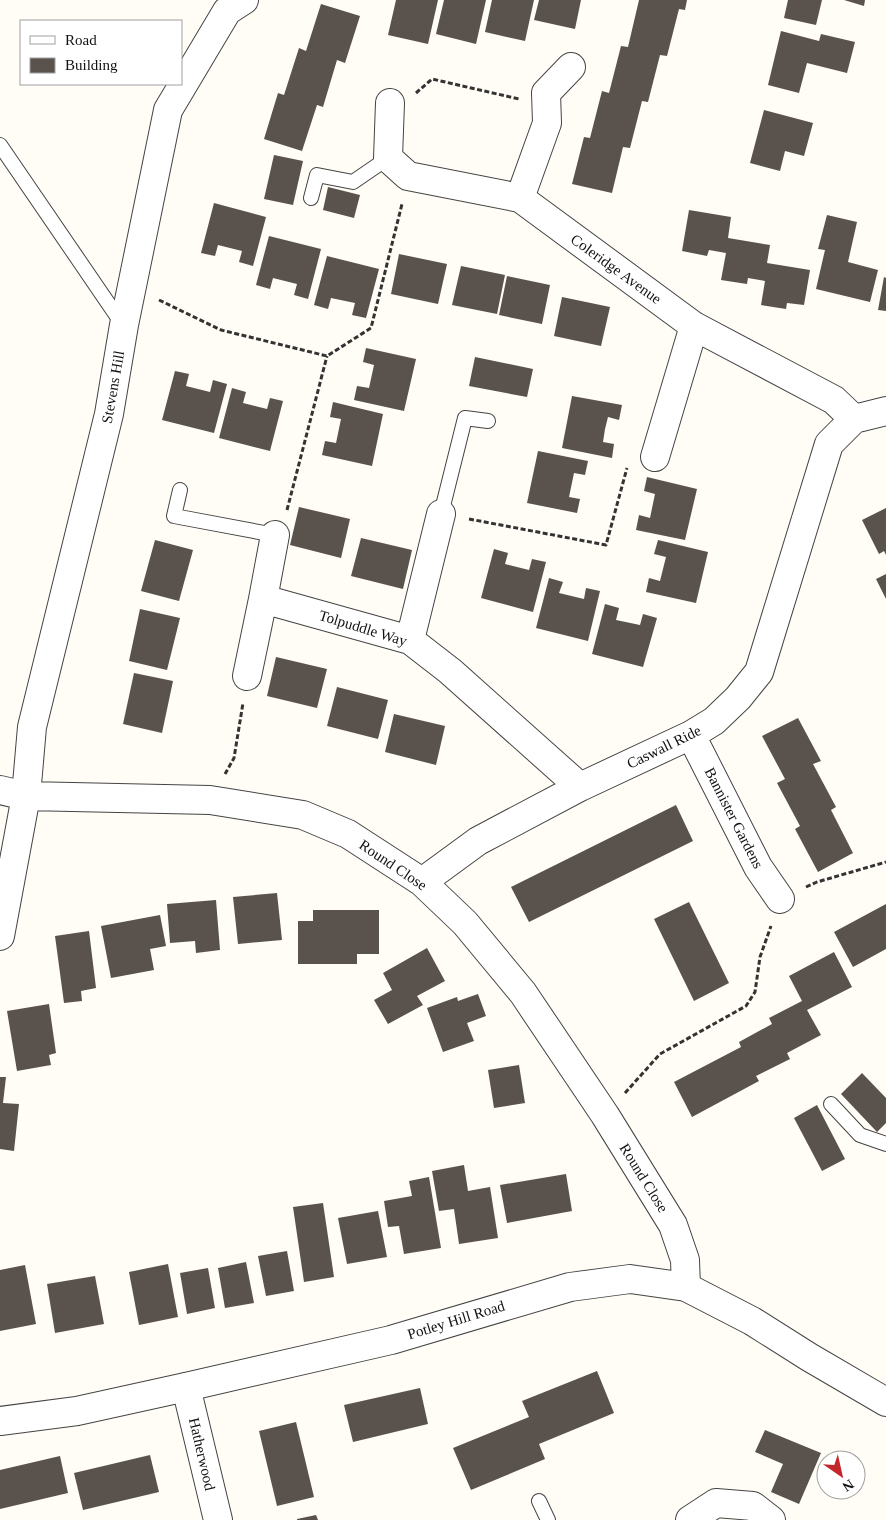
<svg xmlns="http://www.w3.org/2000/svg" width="886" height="1520" viewBox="0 0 886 1520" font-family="'Times New Roman',serif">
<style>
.building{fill:#5a524d}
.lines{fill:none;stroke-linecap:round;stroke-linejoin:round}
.service-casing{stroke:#444;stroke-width:16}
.minor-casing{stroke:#444;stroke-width:30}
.tertiary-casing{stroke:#444;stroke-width:30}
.path{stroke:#333;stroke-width:3;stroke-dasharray:5 2.5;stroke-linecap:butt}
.service{stroke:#fff;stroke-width:14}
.minor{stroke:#fff;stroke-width:28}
.tertiary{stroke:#fff;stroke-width:28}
.labels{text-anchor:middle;stroke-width:5;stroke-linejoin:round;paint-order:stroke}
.street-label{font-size:15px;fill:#111;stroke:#fff}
</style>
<rect width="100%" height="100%" fill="#fffdf5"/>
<path class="building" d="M396,0H438L428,44L388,35Z
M444,0H486L476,44L436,34Z
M492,0H534L525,41L485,32Z
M539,0H581L575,29L534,20Z
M639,0H687L685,10L679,9L667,56L660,55L648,102L642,101L630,148L623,147L612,193L572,184L584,137L590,138L602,91L609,93L621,46L628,47Z
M788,0H822L816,25L784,18Z
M844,0H865L864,6Z
M321,4L360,16L345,63L337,60L323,107L317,105L302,151L264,139L278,93L284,95L299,48L306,51Z
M781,31L819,41L821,34L855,42L847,73L807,63L799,93L768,85Z
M764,110L813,123L804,156L785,151L780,171L750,163Z
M274,155L303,161L293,205L264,199Z
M328,187L360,195L354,218L323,210Z
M214,203L266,217L253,266L239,262L242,251L218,245L215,256L201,253Z
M689,210L731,217L728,238L770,245L767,263L810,270L804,305L787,303L786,309L761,305L765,281L748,278L747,284L721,280L726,253L709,250L707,256L682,251Z
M827,215L857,222L848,262L878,270L870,302L816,289L825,250L818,249Z
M269,236L321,249L308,299L294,295L297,284L273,278L270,289L256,285Z
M399,254L447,264L438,304L391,294Z
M327,256L379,269L366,318L352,315L355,303L331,298L328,309L314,305Z
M461,266L505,275L497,314L452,305Z
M507,276L550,285L542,324L499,315Z
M884,277L886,278V311L878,310Z
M562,297L610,307L601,346L554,336Z
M366,348L416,359L404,411L354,400L357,386L369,388L374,365L363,362Z
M475,357L533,369L527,397L469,386Z
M175,371L189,374L186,386L210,392L213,380L227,384L214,433L162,420Z
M232,388L246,392L243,403L267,409L270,398L283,401L270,451L219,438Z
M572,396L622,405L619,420L608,417L605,429L603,442L614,444L612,458L562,448Z
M333,402L383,414L372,466L322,455L325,441L336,443L341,419L330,417Z
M538,451L588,461L585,475L574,473L569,497L580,499L577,513L527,503Z
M647,477L697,489L685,540L636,530L639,515L650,518L655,494L644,491Z
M299,507L350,519L341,558L290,545Z
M886,508V555L884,551L879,554L862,520Z
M361,538L412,550L403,589L351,576Z
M155,540L193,550L179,601L141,591Z
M658,540L708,552L696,603L646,592L649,578L660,581L666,557L654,554Z
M494,549L508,553L505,564L529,570L532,559L546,562L533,612L481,598Z
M886,574V599L876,579Z
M549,578L563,582L559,593L584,599L586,588L600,591L588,641L536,628Z
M605,604L619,608L616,620L640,625L643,614L657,618L643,667L592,654Z
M140,609L180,618L167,670L129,661Z
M276,657L327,669L317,708L267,696Z
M134,673L173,681L162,733L123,724Z
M337,687L388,700L378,739L327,726Z
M394,714L445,726L436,765L385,752Z
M798,718L821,761L813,764L836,807L831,810L853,853L818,872L795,829L800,826L777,783L785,779L762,736Z
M676,805L693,841L529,922L511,887Z
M277,893L282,940L238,944L233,897Z
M216,900L220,950L196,953L195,941L170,943L167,904Z
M689,902L729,983L694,1001L654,919Z
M886,904V949L853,967L834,932Z
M313,910H379V954H357V964H298V921H313Z
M160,915L166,946L150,949L154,970L111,978L101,926Z
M89,931L96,988L81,991L82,1001L64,1003L55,936Z
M427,948L445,981L417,996L423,1005L388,1024L374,1000L392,990L383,973Z
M834,952L852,987L807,1010L821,1035L787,1053L790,1059L756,1076L759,1081L692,1117L674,1082L741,1047L739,1042L772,1024L769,1018L802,1001L789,976Z
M478,994L486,1016L467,1023L474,1041L443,1052L427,1008L457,997L458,1001Z
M49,1004L56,1053L49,1055L51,1065L17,1071L7,1011Z
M519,1065L525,1103L494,1108L488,1070Z
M862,1073L886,1098V1123L877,1132L841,1094Z
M0,1077H6L3,1103L19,1104L14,1151L0,1149Z
M817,1105L845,1159L822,1171L794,1118Z
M464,1165L468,1191L490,1187L498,1238L459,1244L454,1209L439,1211L432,1171Z
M566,1174L572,1211L507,1223L500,1185Z
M429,1177L441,1248L404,1254L399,1226L388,1227L384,1201L412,1196L409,1181Z
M323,1203L334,1277L304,1282L293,1207Z
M378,1211L387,1257L347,1264L338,1218Z
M287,1251L294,1291L266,1296L258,1256Z
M246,1262L254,1303L225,1308L218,1268Z
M168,1264L178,1317L139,1325L129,1272Z
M25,1265L36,1324L0,1331V1270Z
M208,1268L215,1308L187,1314L180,1273Z
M95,1276L104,1324L55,1333L47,1284Z
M597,1371L614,1413L539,1444L545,1459L471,1490L453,1448L529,1417L522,1401Z
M420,1388L428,1424L353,1442L344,1405Z
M296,1422L314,1497L277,1506L259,1431Z
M765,1430L821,1453L799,1504L771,1492L783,1464L755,1452Z
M150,1455L159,1492L83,1510L74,1473Z
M60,1456L68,1493L0,1509V1470Z
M316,1515L318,1520H297V1519Z"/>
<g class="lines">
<defs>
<path id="service" d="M0,145L123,325
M311,198L317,175L353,182L388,158
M180,490L174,516L275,535
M441,514L465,418L488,421
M831,1104L860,1135L886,1144
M539,1501L548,1520"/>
<path id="minor" d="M390,103L388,158L408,176L520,198L694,326L834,400L854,419L886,411
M520,198L547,123L546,93L571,67
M655,457L694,326
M263,599L275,535
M410,640L441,514
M247,676L263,599L410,640L450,671L580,787
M691,735L758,867L780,899
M0,790L26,796L210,800L303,815L348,834L422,882L465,923L523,993L605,1115L673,1225L685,1260L686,1287
M422,882L478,841L580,787L691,735L714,721L738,698L759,672L829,444L854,419
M0,936L26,796L32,727L109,414L124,325L168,110L227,11L244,0
M186,1387L218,1520
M690,1520L716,1503L753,1506L771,1520"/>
<path id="tertiary" d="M0,1421L77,1411L186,1387L391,1340L570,1287L630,1279L686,1287L752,1321L809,1357L886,1402"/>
</defs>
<use href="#service" class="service-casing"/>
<use href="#minor" class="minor-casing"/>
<use href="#tertiary" class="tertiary-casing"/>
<path class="path" d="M416,93L432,79L519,99
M159,300L221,330L327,356L371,328L402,204
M287,510L327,356
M469,519L606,545L627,468
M225,774L234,758L243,703
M806,887L817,882L886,862
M625,1093L660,1054L746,1006L755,992L760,957L771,926"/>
<use href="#service" class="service"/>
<use href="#minor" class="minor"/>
<use href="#tertiary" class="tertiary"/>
</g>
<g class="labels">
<g class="street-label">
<text transform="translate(616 269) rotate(36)" y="5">Coleridge Avenue</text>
<text transform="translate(113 387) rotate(-80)" y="5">Stevens Hill</text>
<text transform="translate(363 628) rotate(17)" y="5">Tolpuddle Way</text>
<text transform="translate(664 747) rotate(-26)" y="5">Caswall Ride</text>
<text transform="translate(734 818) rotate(63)" y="5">Bannister Gardens</text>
<text transform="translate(393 865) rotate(34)" y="5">Round Close</text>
<text transform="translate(644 1178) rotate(58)" y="5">Round Close</text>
<text transform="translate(456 1320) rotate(-17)" y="5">Potley Hill Road</text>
<text transform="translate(202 1454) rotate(77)" y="5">Hatherwood</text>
</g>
</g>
<rect x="20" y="20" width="162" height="65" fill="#ffffff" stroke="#a0a0a0"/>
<rect x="30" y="36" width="25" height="8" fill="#ffffff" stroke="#a0a0a0"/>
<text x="65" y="45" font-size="15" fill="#111111">Road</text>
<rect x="30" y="58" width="25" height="15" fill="#5a524d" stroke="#a0a0a0"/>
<text x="65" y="70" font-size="15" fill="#111111">Building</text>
<g transform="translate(841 1475) rotate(146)"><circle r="24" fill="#ffffff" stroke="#a0a0a0"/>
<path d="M0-4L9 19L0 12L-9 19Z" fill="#c4262e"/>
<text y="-8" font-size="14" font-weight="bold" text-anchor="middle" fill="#111111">N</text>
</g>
</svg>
